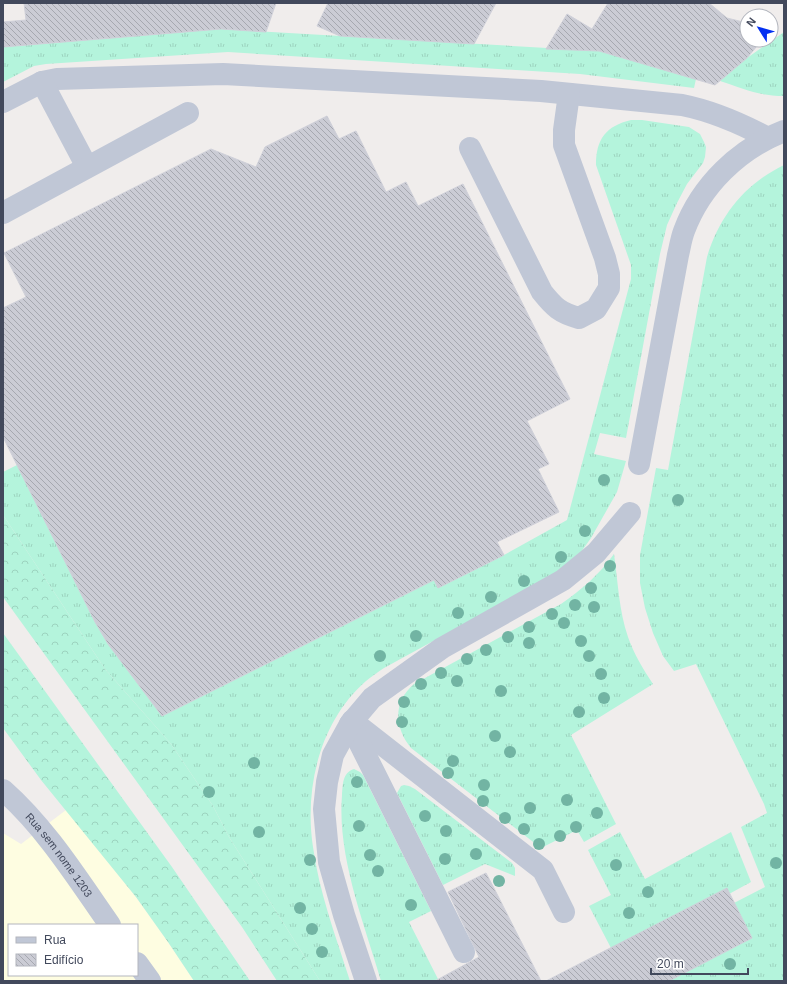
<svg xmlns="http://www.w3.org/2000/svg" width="787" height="984" viewBox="0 0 787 984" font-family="Helvetica,sans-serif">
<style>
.commercial{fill:#fefde1;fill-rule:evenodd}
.grass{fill:url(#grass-tufts)}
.forest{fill:url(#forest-crowns)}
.building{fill:url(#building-back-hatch);stroke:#cfd0d9}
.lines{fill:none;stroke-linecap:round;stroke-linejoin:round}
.minor{stroke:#c0c7d6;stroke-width:22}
.tree{fill:#72b4a3}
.labels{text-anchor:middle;stroke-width:4;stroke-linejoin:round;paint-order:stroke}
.street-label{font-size:11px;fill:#42495c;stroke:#fff}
</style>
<defs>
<pattern id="grass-tufts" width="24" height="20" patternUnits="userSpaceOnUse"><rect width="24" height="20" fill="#b4f4dc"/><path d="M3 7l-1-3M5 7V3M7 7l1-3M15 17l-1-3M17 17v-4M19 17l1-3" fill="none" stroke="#9cd3bf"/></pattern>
<pattern id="forest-crowns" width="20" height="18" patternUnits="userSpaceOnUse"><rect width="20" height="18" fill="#b4f4dc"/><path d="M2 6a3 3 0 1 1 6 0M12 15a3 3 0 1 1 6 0" fill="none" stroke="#9cd3bf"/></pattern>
<pattern id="building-back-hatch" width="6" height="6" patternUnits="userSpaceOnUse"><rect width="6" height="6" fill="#cbccd5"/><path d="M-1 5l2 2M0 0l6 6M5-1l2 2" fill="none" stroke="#a6a8b0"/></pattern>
</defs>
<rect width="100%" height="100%" fill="#f0edec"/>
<path class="commercial" d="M66,810L136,897L168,942L194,981H3V833L21,844ZM9,925H137V975H9Z"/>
<path class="grass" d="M221,29L599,51L696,79L694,88L580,74L228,52L46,64L34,66L3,82V47Z
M784,32V96C759,96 744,89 720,81L747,58Z
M631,120H642L689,127L700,134L704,142L706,147L705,157L703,163L687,184L677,203L667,225L660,254L626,438L600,433L594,454L626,461L617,492L591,538L581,552L554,575L384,668C378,672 372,676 366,681C320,721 304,788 313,847C319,892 336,937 350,981H320L229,837L213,806L171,744L105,669L3,515V472L17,465L95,622L108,644L162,716L434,580L438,588L504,555L567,520L631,279V265L596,165C596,139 606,126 631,120Z
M784,165V981H669L752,938L734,903L765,887L741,827L767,813L764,804L696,664L674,671L663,656L653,633L645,608L640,583V555L656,468L668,470L707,257C720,215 745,184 784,165Z
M614,554C618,582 619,611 628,637C634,654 643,669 653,684L571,735L616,824L584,842L577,830L541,848L411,748C394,727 393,702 414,684L561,604C581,590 599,575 614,554Z
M354,769L360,772L363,775L431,911L409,922L438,979L433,981H381C364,922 337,857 342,795C343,785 342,773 354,769Z
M404,785L409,786L415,789L512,863L515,868V876L485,864L443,885L397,793L401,786Z
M620,832L645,879L731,832L751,882L729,894L611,948L589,906L611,895L588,850Z"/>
<path class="forest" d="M3,515L105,669L171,744L213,806L229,837L320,981H277L242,927L3,597Z
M3,633L172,867L250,981H194L168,942L136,897L41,780L3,728Z"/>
<path class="building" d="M24,3H276L266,32L221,29L3,47V22L26,20Z
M328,3H496L474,44L340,36L317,26Z
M608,3H709L727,18L747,23V40H762L747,58L715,85L599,51L546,49L567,14L592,29Z
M327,116L339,139L356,131L386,192L406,182L418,206L463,184L570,399L527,421L549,464L538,469L559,512L497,542L504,555L438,588L434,580L162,716L108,644L95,622L3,437V308L26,297L4,253L211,149L256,167L265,147Z
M486,873L497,894L541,981H435L479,957L448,892Z
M727,888L752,938L669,981H546Z"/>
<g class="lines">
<g class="minor">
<path d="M42,82L57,79L223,74L541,91L682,105C712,111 740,123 768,138"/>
<path d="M3,102L42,82L87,167"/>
<path d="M470,148L542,292C554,307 560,313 579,318L596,309L609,288V274L605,258L564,145V130L569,94"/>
<path d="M3,213L188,113"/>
<path d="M639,464L678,255C680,247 681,239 684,231C701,185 739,149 784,131"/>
<path d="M352,721L543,870L564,912"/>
<path d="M350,724L464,952"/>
<path id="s1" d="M3,790C46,828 77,878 110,925"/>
<path d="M137,963L150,981"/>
<path d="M366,981L344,915L329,862L324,809L327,782L333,755L350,724L372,698L442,648L563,580L596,553L630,513"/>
</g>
</g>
<g class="tree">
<circle cx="604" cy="480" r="6"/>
<circle cx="678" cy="500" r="6"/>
<circle cx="585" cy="531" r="6"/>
<circle cx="561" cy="557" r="6"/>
<circle cx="610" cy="566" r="6"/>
<circle cx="524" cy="581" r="6"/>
<circle cx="591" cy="588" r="6"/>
<circle cx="491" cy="597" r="6"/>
<circle cx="575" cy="605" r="6"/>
<circle cx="594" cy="607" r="6"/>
<circle cx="458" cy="613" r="6"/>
<circle cx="552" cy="614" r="6"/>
<circle cx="564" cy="623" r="6"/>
<circle cx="529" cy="627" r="6"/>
<circle cx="416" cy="636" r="6"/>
<circle cx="508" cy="637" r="6"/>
<circle cx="581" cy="641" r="6"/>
<circle cx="529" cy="643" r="6"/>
<circle cx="486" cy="650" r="6"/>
<circle cx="380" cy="656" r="6"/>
<circle cx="589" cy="656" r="6"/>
<circle cx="467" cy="659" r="6"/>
<circle cx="441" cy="673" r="6"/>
<circle cx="601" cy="674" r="6"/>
<circle cx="457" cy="681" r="6"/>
<circle cx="421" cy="684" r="6"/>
<circle cx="501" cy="691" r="6"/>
<circle cx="604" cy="698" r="6"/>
<circle cx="404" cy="702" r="6"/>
<circle cx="579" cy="712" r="6"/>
<circle cx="402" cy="722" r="6"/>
<circle cx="495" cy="736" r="6"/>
<circle cx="510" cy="752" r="6"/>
<circle cx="453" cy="761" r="6"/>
<circle cx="254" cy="763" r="6"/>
<circle cx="448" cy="773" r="6"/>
<circle cx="357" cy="782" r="6"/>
<circle cx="484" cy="785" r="6"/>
<circle cx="209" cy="792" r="6"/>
<circle cx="567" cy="800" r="6"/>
<circle cx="483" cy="801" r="6"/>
<circle cx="530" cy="808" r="6"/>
<circle cx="597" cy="813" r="6"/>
<circle cx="425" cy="816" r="6"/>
<circle cx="505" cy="818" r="6"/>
<circle cx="359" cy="826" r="6"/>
<circle cx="576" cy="827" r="6"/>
<circle cx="524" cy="829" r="6"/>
<circle cx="446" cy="831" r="6"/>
<circle cx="259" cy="832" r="6"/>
<circle cx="560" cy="836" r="6"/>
<circle cx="539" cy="844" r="6"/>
<circle cx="476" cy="854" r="6"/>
<circle cx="370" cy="855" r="6"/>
<circle cx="445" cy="859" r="6"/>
<circle cx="310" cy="860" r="6"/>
<circle cx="776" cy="863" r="6"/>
<circle cx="616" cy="865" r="6"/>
<circle cx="378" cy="871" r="6"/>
<circle cx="499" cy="881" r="6"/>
<circle cx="648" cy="892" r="6"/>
<circle cx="411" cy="905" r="6"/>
<circle cx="300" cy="908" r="6"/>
<circle cx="629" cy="913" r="6"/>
<circle cx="312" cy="929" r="6"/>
<circle cx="322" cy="952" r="6"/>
<circle cx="730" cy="964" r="6"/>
</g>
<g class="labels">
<g class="street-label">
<text dy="4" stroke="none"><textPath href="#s1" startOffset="86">Rua sem nome 1203</textPath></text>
</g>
</g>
<rect width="787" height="984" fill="none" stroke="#42495c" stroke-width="8"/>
<rect x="8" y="924" width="130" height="52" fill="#ffffff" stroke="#b3b6be"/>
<rect x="16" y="937" width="20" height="6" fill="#c0c7d6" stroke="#b3b6be"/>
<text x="44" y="944" font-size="12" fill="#42495c">Rua</text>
<rect x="16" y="954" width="20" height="12" fill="url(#building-back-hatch)" stroke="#b3b6be"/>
<text x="44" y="964" font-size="12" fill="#42495c">Edifício</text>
<g transform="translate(759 28) rotate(307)"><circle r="19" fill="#ffffff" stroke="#b3b6be"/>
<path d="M0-3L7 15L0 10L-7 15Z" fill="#0330f2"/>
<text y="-6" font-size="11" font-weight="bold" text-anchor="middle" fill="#42495c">N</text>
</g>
<path d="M651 968v6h97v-6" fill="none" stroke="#42495c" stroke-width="2"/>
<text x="657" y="968" font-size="12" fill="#42495c" stroke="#ffffff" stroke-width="3" paint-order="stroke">20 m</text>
</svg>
